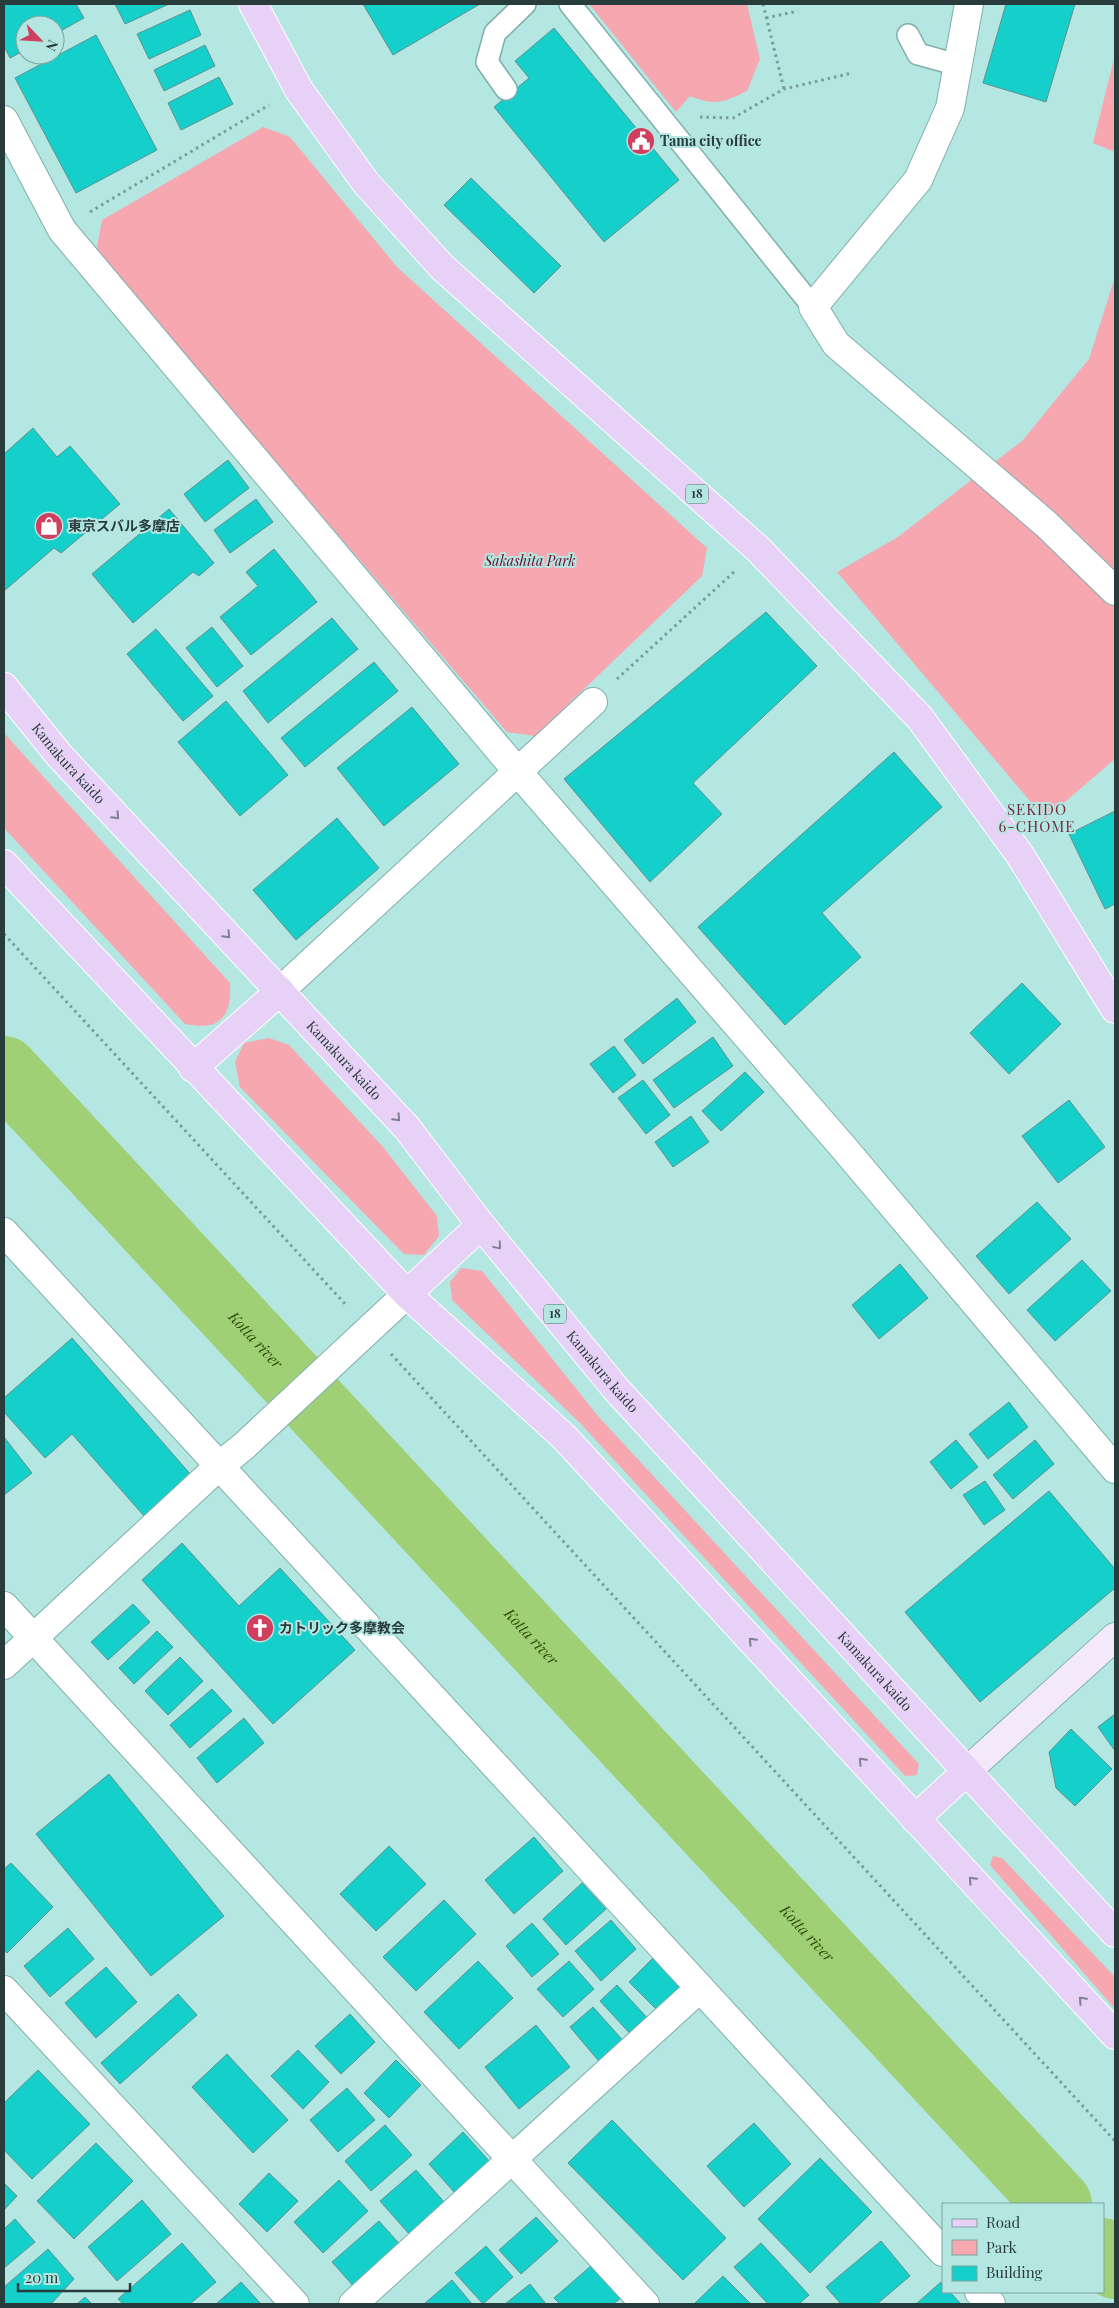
<svg xmlns="http://www.w3.org/2000/svg" width="1119" height="2308" viewBox="0 0 1119 2308" font-family="'Playfair Display','Noto Sans JP',serif">
<style>
.green{fill:#f6a7b0}
.lines{fill:none;stroke-linecap:round;stroke-linejoin:round}
.river{stroke:#a0d075;stroke-width:68}
.building{fill:#14cfca;stroke:#61908e}
.lane-casing{stroke:#7fafad;stroke-width:24}
.street-casing{stroke:#7fafad;stroke-width:30}
.secondary-casing{stroke:#7fafad;stroke-width:30}
.primary-casing{stroke:#fff;stroke-width:30}
.path{stroke:#779c9a;stroke-width:3;stroke-dasharray:2.5 4;stroke-linecap:butt}
.lane{stroke:#fff;stroke-width:21}
.street{stroke:#fff;stroke-width:28}
.secondary{stroke:#f4e8fb;stroke-width:28}
.primary{stroke:#e8d1f7;stroke-width:28}
.oneway{stroke:#7e7f90}
.labels{text-anchor:middle;stroke-width:4;stroke-linejoin:round;paint-order:stroke}
.shield{fill:#b4e6e2;stroke:#526f6d;stroke-width:1}
.shield-label{font-size:12px;font-weight:bold;fill:#283c3b}
.poi-label{font-size:14px;font-weight:bold;fill:#283c3b;stroke:#b4e6e2;text-anchor:start}
.park-label{font-size:14px;font-style:italic;fill:#6d0b28;stroke:#b4e6e2}
.street-label{font-size:14px;fill:#283c3b;stroke:#b4e6e2}
.neighbourhood-label{font-size:15px;letter-spacing:1px;fill:#722c39;stroke:#b4e6e2}
.water-label{font-size:15px;font-style:italic;fill:#2c4906;stroke:#b4e6e2}
</style>
<rect width="100%" height="100%" fill="#b4e6e2"/>
<path class="green" d="M589,4H747L760,59L747,91C722,103 716,106 690,96L676,112Z
M1115,55V152L1093,143Z
M263,127L290,137L397,267L707,548L702,576L535,736L507,732L96,252L102,220Z
M1115,277V759L1045,819L837,572L898,537L1023,440L1089,359Z
M4,733L230,983C232,1018 219,1031 185,1024L4,828Z
M269,1038L289,1045L383,1147L437,1216L439,1236L424,1255L404,1254L240,1087L235,1062L244,1043Z
M461,1268L482,1271L598,1416L919,1764L917,1775L905,1776L581,1424L452,1300L450,1282Z
M993,1856L1002,1858L1115,1977V2009L990,1865Z"/>
<g class="lines">
<g class="river">
<path id="s1" d="M4,1070L1058,2204"/>
<path d="M1103,2252L1115,2265"/>
</g>
</g>
<path class="building" d="M4,4H76L84,18L55,34V25H25V50L10,58L4,46Z
M115,4H169L125,24Z
M363,4H480L393,55Z
M1006,4H1075L1046,102L983,83Z
M190,10L201,35L149,59L137,34Z
M554,28L679,180L604,242L494,107L529,78L515,61Z
M96,35L157,150L76,193L15,78Z
M205,45L215,66L164,91L154,70Z
M219,77L233,104L181,130L168,103Z
M471,178L561,266L534,293L444,205Z
M33,428L57,457L70,446L120,504L61,553L54,548L4,591V454Z
M228,460L249,488L205,522L184,494Z
M256,499L273,522L230,553L214,530Z
M169,509L214,563L199,576L193,572L133,623L92,574Z
M274,549L317,602L251,655L220,617L258,586L246,572Z
M766,612L817,666L693,783L722,814L650,882L564,779Z
M332,618L358,649L268,723L243,691Z
M212,627L243,666L217,687L186,648Z
M156,629L213,696L183,721L127,654Z
M374,662L398,691L305,767L281,738Z
M226,701L288,775L240,816L178,742Z
M412,707L459,764L384,826L337,768Z
M894,752L942,807L822,913L861,957L785,1025L698,927Z
M1115,811V904L1105,909L1069,834Z
M337,818L379,868L296,940L253,890Z
M1022,983L1061,1024L1009,1074L970,1033Z
M677,998L696,1022L643,1064L624,1040Z
M713,1037L733,1066L674,1108L653,1080Z
M614,1046L636,1075L613,1093L590,1064Z
M745,1072L764,1092L721,1131L702,1111Z
M643,1080L670,1115L646,1134L618,1098Z
M1069,1100L1105,1147L1058,1183L1022,1136Z
M691,1116L709,1142L673,1167L655,1142Z
M1037,1202L1071,1239L1009,1294L976,1256Z
M1082,1260L1111,1291L1055,1341L1027,1310Z
M900,1264L928,1298L879,1339L852,1305Z
M72,1338L191,1475L144,1516L72,1434L45,1458L4,1412V1398Z
M1009,1402L1028,1427L988,1459L969,1434Z
M4,1437L32,1473L4,1495Z
M956,1440L978,1467L951,1489L930,1462Z
M1035,1440L1054,1464L1013,1499L993,1475Z
M985,1481L1005,1510L984,1525L963,1495Z
M1049,1491L1115,1569V1588L980,1702L905,1612Z
M182,1543L239,1606L280,1568L355,1650L273,1724L142,1580Z
M133,1604L150,1622L108,1660L91,1642Z
M157,1631L173,1647L134,1684L119,1668Z
M180,1657L203,1681L168,1715L145,1691Z
M212,1689L232,1711L190,1748L170,1725Z
M1115,1714V1751L1098,1727Z
M244,1718L264,1743L217,1783L197,1758Z
M1071,1729L1112,1769L1075,1806L1056,1788L1049,1752Z
M109,1774L224,1916L151,1976L36,1834Z
M534,1837L563,1871L514,1914L485,1880Z
M389,1846L426,1884L376,1931L340,1894Z
M11,1863L53,1907L7,1953L4,1950V1869Z
M582,1883L606,1909L566,1945L543,1919Z
M444,1900L476,1934L416,1991L383,1957Z
M611,1920L636,1949L601,1981L575,1951Z
M532,1923L559,1954L532,1977L506,1946Z
M68,1928L94,1959L50,1997L24,1966Z
M653,1958L685,1990L661,2014L629,1982Z
M478,1961L513,1998L459,2049L424,2012Z
M569,1961L594,1989L563,2017L537,1989Z
M106,1967L137,2002L96,2038L65,2003Z
M617,1985L652,2023L635,2039L600,2001Z
M178,1994L197,2015L120,2084L101,2063Z
M593,2007L627,2045L603,2066L570,2027Z
M350,2014L375,2042L341,2074L315,2046Z
M536,2025L570,2067L519,2109L485,2067Z
M298,2050L329,2082L303,2109L271,2076Z
M227,2054L288,2120L253,2153L192,2087Z
M396,2060L421,2085L389,2118L364,2093Z
M38,2070L90,2124L32,2179L4,2150V2103Z
M347,2088L375,2120L338,2152L310,2120Z
M612,2120L726,2238L683,2280L568,2163Z
M754,2123L791,2164L744,2207L707,2166Z
M385,2125L412,2155L371,2191L345,2161Z
M463,2132L490,2162L455,2193L429,2164Z
M96,2143L133,2181L74,2239L37,2201Z
M820,2158L872,2212L810,2273L758,2219Z
M416,2170L445,2203L410,2235L380,2201Z
M269,2173L298,2201L267,2232L239,2204Z
M339,2180L368,2211L323,2253L294,2222Z
M4,2183L17,2196L4,2210Z
M142,2200L171,2234L117,2281L88,2247Z
M536,2217L558,2241L521,2274L499,2250Z
M15,2219L35,2242L4,2268V2229Z
M379,2221L403,2248L356,2289L332,2262Z
M881,2241L910,2276L877,2304H841L826,2287Z
M182,2243L216,2282L190,2304H123L118,2299Z
M761,2243L809,2295L799,2304H768L734,2267Z
M486,2246L513,2277L483,2304L455,2273Z
M48,2249L74,2279L51,2304H4V2287Z
M592,2265L621,2298L613,2304H560L554,2298Z
M723,2276L751,2304H694Z
M452,2280L472,2304H424Z
M241,2282L261,2304H216Z
M941,2282L943,2292H950L961,2304H916Z
M530,2284L546,2304H505Z
M85,2297L92,2304H77Z"/>
<g class="lines">
<defs>
<path id="lane" d="M570,4L813,307
M908,35L918,54L958,65
M506,89L487,62L495,33L525,4"/>
<path id="street" d="M969,4L950,108L918,180L813,307L836,344L1046,524L1115,591
M4,120L62,230L517,771L843,1147L1115,1469
M280,991L593,702
M4,1232L943,2252
M4,1606L645,2304
M4,1665L218,1467L244,1446L407,1294
M4,1990L295,2304
M979,2292L991,2304
M353,2304L700,1988"/>
<path id="secondary" d="M967,1771L1115,1637"/>
<g id="primary">
<path d="M253,4L299,90L366,183L442,267L758,549L920,718L1020,855L1115,1009"/>
<path id="s2" d="M4,687L59,755L407,1128L481,1225L616,1389L1115,1933"/>
<path d="M4,864L407,1294L564,1437L1115,2035"/>
<path d="M193,1068L280,991"/>
<path d="M407,1294L481,1225"/>
<path d="M915,1819L967,1771"/>
</g>
</defs>
<use href="#lane" class="lane-casing"/>
<use href="#street" class="street-casing"/>
<use href="#secondary" class="secondary-casing"/>
<use href="#primary" class="primary-casing"/>
<path class="path" d="M763,4L784,89
M766,18L798,11
M700,117L733,118L784,89L852,73
M90,212L269,105
M617,679L734,572
M4,934L346,1305
M391,1354L1115,2141"/>
<use href="#lane" class="lane"/>
<use href="#street" class="street"/>
<use href="#secondary" class="secondary"/>
<use href="#primary" class="primary"/>
</g>
<defs><path id="oneway-chevron" d="M-2-3.5L2.5 0L-2 3.5" fill="none" stroke-width="1.6" stroke-linecap="round" stroke-linejoin="round" transform="scale(1.25)"/></defs>
<g class="oneway">
<use href="#oneway-chevron" transform="translate(116 816) rotate(47)"/>
<use href="#oneway-chevron" transform="translate(227 935) rotate(47)"/>
<use href="#oneway-chevron" transform="translate(397 1118) rotate(47)"/>
<use href="#oneway-chevron" transform="translate(498 1246) rotate(50)"/>
<use href="#oneway-chevron" transform="translate(752 1641) rotate(-133)"/>
<use href="#oneway-chevron" transform="translate(862 1761) rotate(-133)"/>
<use href="#oneway-chevron" transform="translate(972 1880) rotate(-133)"/>
<use href="#oneway-chevron" transform="translate(1082 2000) rotate(-133)"/>
</g>
<defs>
<symbol id="civic-disc" viewBox="-11 -11 22 22"><circle r="9.5" fill="#cf4060" stroke="#b4e6e2"/><path d="M-.6-6.5H3V-4.5H.6V-3L4-1V1h2V6H-6V1h2V-1L-.6-3ZM-1.2 2.5V6h2.4V2.5Z" fill="#fff"/></symbol>
<symbol id="shop-disc" viewBox="-11 -11 22 22"><circle r="9.5" fill="#cf4060" stroke="#b4e6e2"/><path d="M-5-2.5h2.3a2.7 3.5 0 0 1 5.4 0H5L5.5 6h-11ZM-1.5-2.5h3a1.5 2.3 0 0 0-3 0Z" fill="#fff"/></symbol>
<symbol id="church-disc" viewBox="-11 -11 22 22"><circle r="9.5" fill="#cf4060" stroke="#b4e6e2"/><path d="M-1.2-6h2.4v3.5h3.3v2.4h-3.3V6h-2.4V-.1h-3.3v-2.4h3.3Z" fill="#fff"/></symbol>
</defs>
<g fill-rule="evenodd">
<use href="#civic-disc" x="625" y="125" width="32" height="32"/>
<use href="#shop-disc" x="33" y="510" width="32" height="32"/>
<use href="#church-disc" x="244" y="1612" width="32" height="32"/>
</g>
<g class="labels">
<g class="shield">
<rect x="686" y="484.5" width="22" height="19" rx="4"/>
<rect x="544" y="1304.5" width="22" height="19" rx="4"/>
</g>
<g class="shield-label">
<text x="697" y="498">18</text>
<text x="555" y="1318">18</text>
</g>
<g class="poi-label">
<text x="660" y="146">Tama city office</text>
<text x="68" y="531">東京スバル多摩店</text>
<text x="279" y="1633">カトリック多摩教会</text>
</g>
<g class="park-label">
<text x="530" y="566">Sakashita Park</text>
</g>
<g class="street-label">
<text dy="5" stroke="none"><textPath href="#s2" startOffset="100">Kamakura kaido</textPath></text>
<text dy="5" stroke="none"><textPath href="#s2" startOffset="505">Kamakura kaido</textPath></text>
<text dy="5" stroke="none"><textPath href="#s2" startOffset="910">Kamakura kaido</textPath></text>
<text dy="5" stroke="none"><textPath href="#s2" startOffset="1315">Kamakura kaido</textPath></text>
</g>
<g class="neighbourhood-label">
<text x="1037" y="815">SEKIDO<tspan x="1037" dy="17">6-CHOME</tspan></text>
</g>
<g class="water-label">
<text dy="5" stroke="none"><textPath href="#s1" startOffset="369">Kotta river</textPath></text>
<text dy="5" stroke="none"><textPath href="#s1" startOffset="774">Kotta river</textPath></text>
<text dy="5" stroke="none"><textPath href="#s1" startOffset="1179">Kotta river</textPath></text>
</g>
</g>
<rect width="1119" height="2308" fill="none" stroke="#283c3b" stroke-width="10"/>
<rect x="942" y="2203" width="162" height="90" fill="#b4e6e2" stroke="#7ca29f"/>
<rect x="952" y="2219" width="25" height="8" fill="#e8d1f7" stroke="#7ca29f"/>
<text x="986" y="2228" font-size="15" fill="#283c3b">Road</text>
<rect x="952" y="2240" width="25" height="15" fill="#f6a7b0" stroke="#7ca29f"/>
<text x="986" y="2253" font-size="15" fill="#283c3b">Park</text>
<rect x="952" y="2266" width="25" height="15" fill="#14cfca" stroke="#7ca29f"/>
<text x="986" y="2278" font-size="15" fill="#283c3b">Building</text>
<g transform="translate(40 40) rotate(115)"><circle r="24" fill="#b4e6e2" stroke="#7ca29f"/>
<path d="M0-4L9 19L0 12L-9 19Z" fill="#cf4060"/>
<text y="-8" font-size="14" font-weight="bold" text-anchor="middle" fill="#283c3b">N</text>
</g>
<path d="M18 2283v8h112v-8" fill="none" stroke="#283c3b" stroke-width="2.5"/>
<text x="25" y="2283" font-size="15" fill="#283c3b" stroke="#b4e6e2" stroke-width="4" paint-order="stroke">20 m</text>
</svg>
